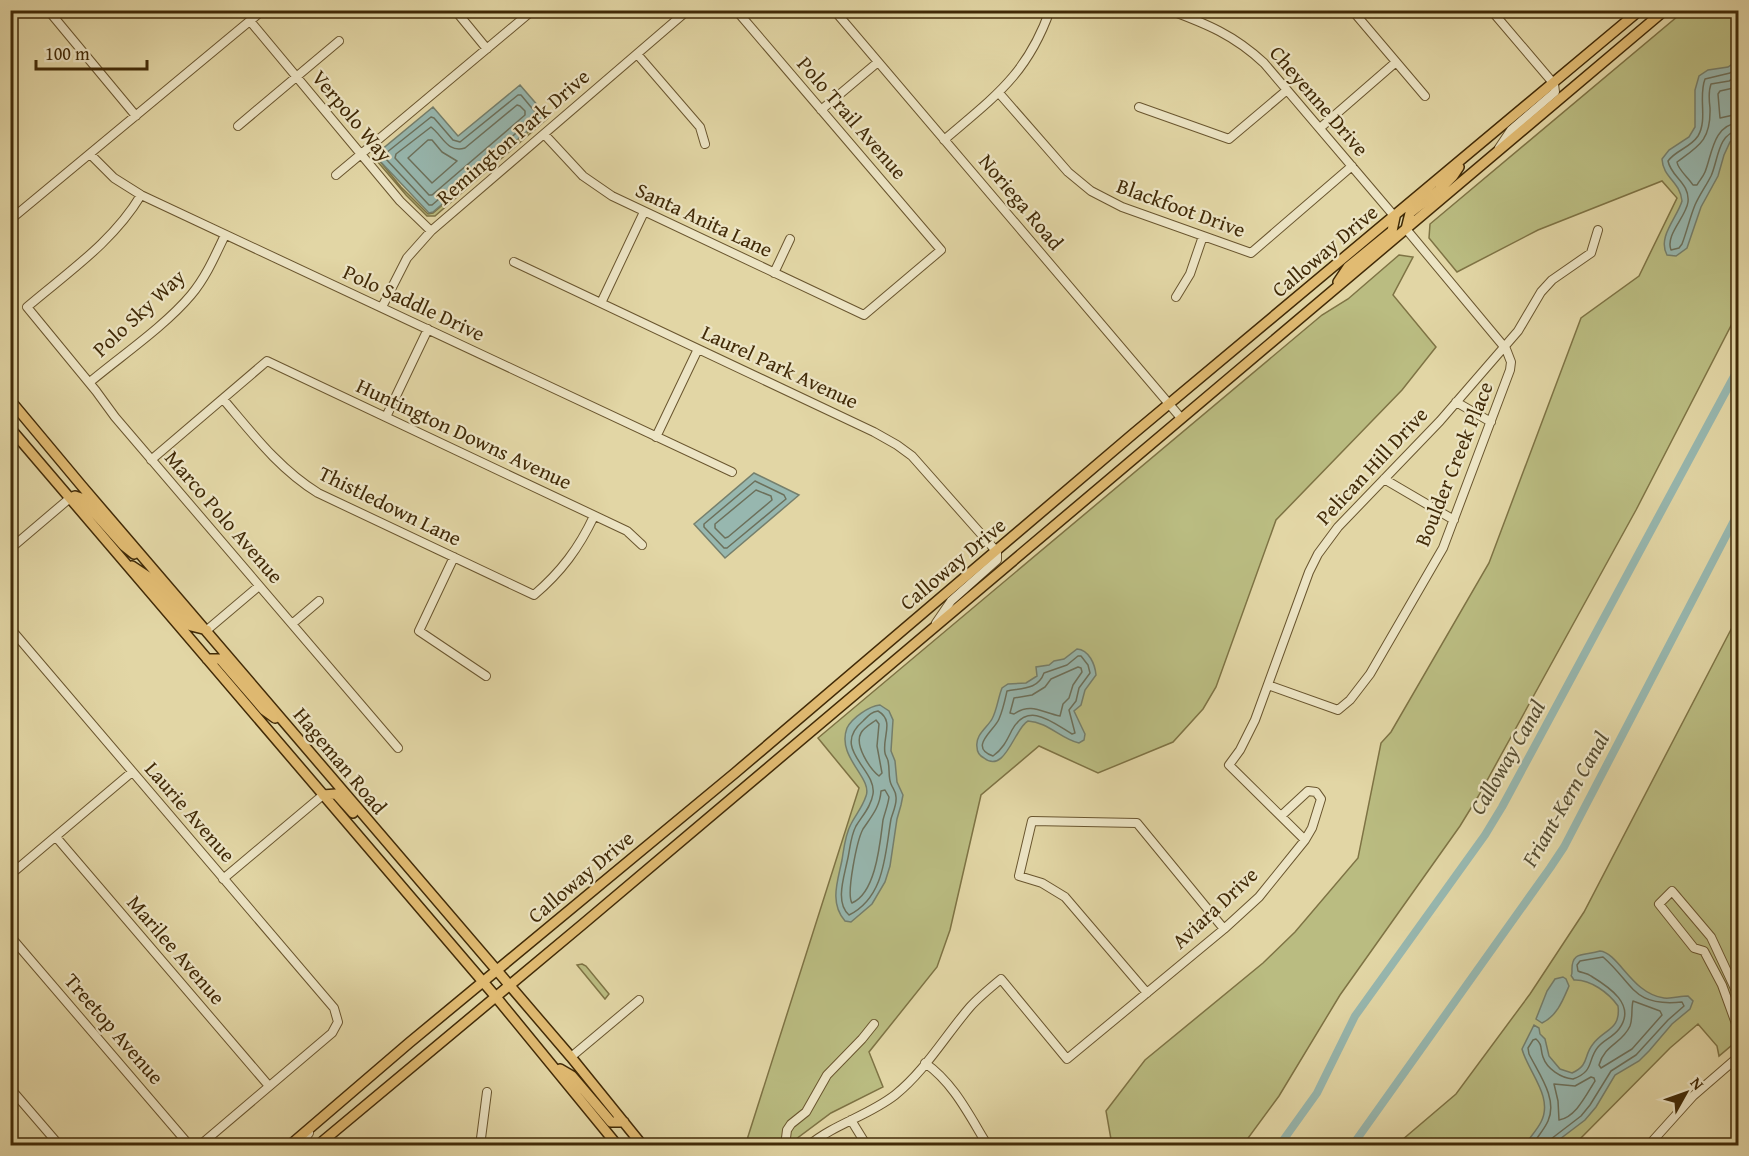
<svg xmlns="http://www.w3.org/2000/svg" width="1749" height="1156" viewBox="0 0 1749 1156" font-family="'Gentium Book Plus',serif">
<style>
.green{fill:#babc81;stroke:#7e7344;stroke-width:1.5}
.water{fill:#97b7af;stroke:#757f6c;stroke-width:1.5}
.lines{fill:none;stroke-linecap:round;stroke-linejoin:round}
.shore{stroke:#6c705b;stroke-width:1.5}
.canal{stroke:#97b7af;stroke-width:8}
.minor-casing{stroke:#69552e;stroke-width:10}
.major-casing{stroke:#412a07;stroke-width:12}
.minor{stroke:#ece4c4;stroke-width:8}
.major{stroke:#e1bb72;stroke-width:9}
.labels{text-anchor:middle;stroke-width:4.5;stroke-linejoin:round;paint-order:stroke}
.street-label{font-size:21px;fill:#412a07;stroke:#ece4c4}
.water-label{font-size:22px;font-style:italic;fill:#564d31;stroke:#ece4c4}
</style>
<rect width="100%" height="100%" fill="#e2d6a5"/>
<filter id="stains"><feTurbulence type="fractalNoise" baseFrequency=".00333" numOctaves="4"/><feColorMatrix values="0 0 0 0 .2 0 0 0 0 .09 0 0 0 0 .02 0 0 0 .5 -.17"/></filter>
<radialGradient id="worn" r=".72"><stop offset=".6" stop-color="#630" stop-opacity="0"/><stop offset="1" stop-color="#630" stop-opacity=".3"/></radialGradient>
<path class="green" d="M1684,11H1738V312L1636,510L1479,795L1460,826L1340,995L1279,1096L1243,1145H1112L1106,1111L1145,1060L1263,963L1295,932L1358,858L1381,743L1391,732L1489,563L1581,318L1639,276L1677,198L1662,181L1538,230L1457,272L1429,238L1430,224Z
M547,116L548,118L435,216H427L406,195L377,161L379,160L401,187L428,214L433,213Z
M1399,255L1413,257L1393,295L1436,347L1402,390L1276,520L1216,687L1203,709L1173,742L1098,773L1039,746L981,795L950,930L937,967L869,1052L883,1087L831,1113L788,1145L745,1146L859,788L818,738L1322,315L1348,299Z
M1738,616V1043L1734,1035L1732,1045L1719,1056L1717,1046L1698,1024L1670,1048L1574,1145L1395,1146L1456,1094L1530,994L1584,912Z
M582,964L586,966L609,994L605,999L577,965Z"/>
<path class="water" d="M1738,60V135L1730,142L1724,155L1718,176L1701,207L1687,248L1676,256L1667,255C1657,237 1677,218 1682,201C1680,181 1663,178 1662,159L1669,150L1689,137L1695,127V90L1699,76L1708,70L1728,67Z
M520,85L546,115L433,212L429,213L379,160L380,151L433,107L458,136Z
M754,473L799,495L725,558L694,524Z
M1077,649C1089,650 1095,664 1096,675L1085,690L1081,705L1074,711L1085,734L1084,740L1079,743C1061,739 1048,722 1028,721C1015,727 1005,775 984,758C980,756 977,752 977,747C975,735 987,728 992,719C997,710 998,698 1002,688L1008,684L1026,683L1037,676L1036,667L1049,665L1054,661L1064,659Z
M880,705L889,711L893,720L891,751L895,761L897,782L903,795L901,805L897,819L890,866L885,882L872,904L851,922L845,921C829,903 838,880 842,860C844,848 845,835 851,824C856,814 862,808 866,796C873,778 836,757 847,728C852,718 869,706 880,705Z
M1600,951C1619,953 1632,994 1664,998C1672,999 1680,996 1688,996L1693,1001L1690,1009L1672,1024L1649,1051L1639,1061L1615,1075L1596,1107L1585,1120L1552,1145H1525C1530,1137 1537,1130 1541,1122C1554,1097 1528,1072 1522,1049L1534,1025L1539,1028L1540,1034L1545,1039L1549,1056L1560,1069L1572,1073C1590,1065 1583,1056 1593,1044C1604,1029 1621,1030 1618,1006C1609,993 1590,979 1574,980C1569,972 1572,979 1572,971C1571,950 1585,956 1600,951Z
M1563,977L1566,979L1569,986C1563,1000 1557,1016 1542,1023L1536,1019L1547,991L1555,979Z"/>
<g class="lines">
<path class="shore" d="M1738,67L1730,73L1705,79C1698,97 1708,119 1698,136C1690,148 1676,150 1668,161C1671,177 1690,183 1688,202C1686,217 1665,235 1671,250L1679,248L1682,244C1687,231 1690,217 1695,205C1700,194 1706,186 1711,176C1718,161 1718,133 1738,131
M1738,76L1729,81L1711,84C1708,92 1709,100 1710,108C1711,140 1699,146 1677,162C1678,170 1689,178 1693,185H1697C1699,181 1703,177 1705,172C1712,155 1713,125 1738,123
M1738,87L1720,91L1718,94L1720,118L1738,114
M518,95H521L536,113V116L432,205H429L385,158L386,153L431,117L434,118L453,140L460,142Z
M517,105L520,106L525,111V115L432,195H429L395,158L396,154L431,127C443,136 447,153 465,148Z
M428,140H432L442,152L457,161L432,183L408,158Z
M755,481L784,495L786,499L727,548H724L704,527V524Z
M756,490L771,496L772,500L728,537L725,538L715,528V524Z
M1078,656H1081L1088,665L1090,673L1079,688L1076,701L1069,710L1075,733L1072,734C1052,722 1028,701 1012,730C1007,740 1003,749 993,756C968,747 994,731 999,719C1003,710 1005,700 1007,691C1021,688 1038,690 1044,673L1067,665Z
M1078,667L1081,668L1082,672L1073,685L1069,698L1063,704L1060,716C1043,713 1031,702 1014,714L1010,713L1014,698L1032,695L1045,687L1051,679Z
M878,711C895,721 882,737 885,753C885,755 888,759 888,761C890,769 888,777 891,784C893,789 896,791 896,797C897,804 893,812 891,819C885,854 885,897 849,915C835,903 844,877 847,862C850,851 850,837 856,826C862,816 871,807 873,794C877,769 830,749 863,721C868,716 871,712 878,711Z
M876,720L879,724L877,746L882,773L879,776C870,769 854,745 861,733C863,728 872,723 876,720Z
M885,790L889,797C888,805 885,812 883,820C880,843 876,893 852,903C846,894 857,840 863,829C871,817 880,807 881,791Z
M1633,1001L1660,1011L1662,1015L1632,1049L1601,1068L1599,1065C1605,1044 1622,1044 1630,1026C1633,1018 1631,1009 1633,1001Z
M1591,1077L1594,1078L1595,1081C1586,1095 1576,1117 1559,1120L1558,1101L1554,1084L1575,1086Z
M1532,1146C1537,1137 1544,1130 1548,1121C1558,1099 1539,1074 1529,1054L1528,1048L1533,1040L1536,1039C1543,1045 1540,1049 1543,1057C1547,1069 1561,1078 1573,1079C1595,1071 1587,1060 1598,1047C1604,1040 1613,1037 1619,1029C1637,1005 1609,987 1591,976C1587,973 1582,973 1578,971L1577,965L1580,961L1603,957C1634,984 1632,1007 1682,1002L1684,1006L1668,1020L1636,1055L1611,1071L1590,1105L1581,1116L1551,1139L1549,1146"/>
<path class="canal" d="M1279,1146L1317,1093L1355,1016L1485,835L1502,807L1738,369
M1352,1146L1550,868L1564,847L1738,513"/>
<defs>
<path id="minor" d="M48,10L136,116
M455,10L487,49
M834,10L1181,418
M1169,10C1207,24 1234,35 1264,63L1395,217
M1352,10L1425,96
M1491,10L1554,84L1555,92L1511,130L1499,148
M250,21L400,201L431,231
M637,54L700,127L705,144
M999,93L1068,172L1091,191L1122,207L1251,253L1352,166
M1139,107L1229,139L1287,90
M821,110L878,62
M238,126L339,41
M1320,128L1396,62
M544,134L583,176L612,196L864,315L941,250L736,10
M944,140C994,97 1027,75 1050,10
M90,154L114,178L141,195L732,472
M336,175L533,10
M141,195C113,242 68,272 27,307L96,391L115,417L398,748
M10,220L263,10
M514,262L874,432L897,445L912,456L997,552V560L951,601L936,623
M774,273L790,239
M1176,297L1190,274L1203,236
M601,303L644,212
M382,307L407,258L431,231L688,10
M90,382C121,356 165,326 191,295C206,277 215,256 225,235
M223,399C252,433 279,469 318,493L534,595C561,572 579,548 594,516
M1456,402L1491,422
M386,417L428,329
M656,437L698,349
M151,460L267,361L627,531L642,545
M1384,479L1454,520
M10,549L70,498
M454,557L419,631L486,676
M292,624L319,601
M10,628L334,1008L338,1022L332,1033L199,1146
M207,630L259,586
M1268,685L1338,710L1350,700L1370,674L1443,548L1510,370L1511,362L1506,349L1406,229
M56,837L269,1086
M1305,840L1229,765L1240,750L1255,720L1309,572L1318,554L1338,527L1440,421L1518,331L1541,292L1552,280L1591,253L1598,230
M10,875L132,772
M223,879L323,795
M10,936L190,1146
M1147,993L1065,897L1042,883L1019,876L1032,821L1137,823L1224,929
M1738,995L1711,937L1672,891L1659,904L1694,948L1704,951L1722,985L1738,1029
M571,1057L639,1000
M925,1063C954,1083 970,1117 988,1146
M10,1088L60,1146
M851,1120L867,1146
M299,1146L309,1133
M480,1146L487,1092
M785,1146L787,1130L791,1124L806,1112L827,1075L862,1039L874,1024
M808,1146C834,1124 868,1116 895,1095C925,1071 945,1036 970,1007C979,997 990,988 1001,979L1067,1059L1224,929L1259,897L1305,840L1312,828L1321,799L1316,792L1308,791L1281,816
M1648,1146L1693,1096L1738,1057"/>
<path id="major" d="M1406,229L1410,213L1439,190L1453,176L1459,167
M1338,282L1348,267L1392,231L1395,217
M10,400L81,485L571,1057L643,1146
M10,428L496,997L618,1146
M70,498L75,496L81,498L124,546L134,554
M132,566L147,576L191,626L207,630
M207,659H220L264,710L275,718
M323,795L336,794L353,813
M560,1069L572,1076L611,1122H624
M289,1146L409,1043L735,773L1133,434L1640,10
M317,1146L583,924L1665,10"/>
</defs>
<use href="#minor" class="minor-casing"/>
<use href="#major" class="major-casing"/>
<use href="#minor" class="minor"/>
<use href="#major" class="major"/>
</g>
<g class="labels">
<g class="street-label">
<text transform="translate(1319 101) rotate(49)" y="7">Cheyenne Drive</text>
<text transform="translate(352 116) rotate(50)" y="7">Verpolo Way</text>
<text transform="translate(852 118) rotate(49)" y="7">Polo Trail Avenue</text>
<text transform="translate(513 137) rotate(-41)" y="7">Remington Park Drive</text>
<text transform="translate(1021 202) rotate(50)" y="7">Noriega Road</text>
<text transform="translate(1181 208) rotate(20)" y="7">Blackfoot Drive</text>
<text transform="translate(704 220) rotate(25)" y="7">Santa Anita Lane</text>
<text transform="translate(1325 251) rotate(-40)" y="7">Calloway Drive</text>
<text transform="translate(414 303) rotate(25)" y="7">Polo Saddle Drive</text>
<text transform="translate(139 313) rotate(-43)" y="7">Polo Sky Way</text>
<text transform="translate(780 367) rotate(25)" y="7">Laurel Park Avenue</text>
<text transform="translate(464 434) rotate(25)" y="7">Huntington Downs Avenue</text>
<text transform="translate(1454 464) rotate(-68)" y="7">Boulder Creek Place</text>
<text transform="translate(1372 466) rotate(-47)" y="7">Pelican Hill Drive</text>
<text transform="translate(390 506) rotate(26)" y="7">Thistledown Lane</text>
<text transform="translate(224 517) rotate(49)" y="7">Marco Polo Avenue</text>
<text transform="translate(953 564) rotate(-40)" y="7">Calloway Drive</text>
<text transform="translate(340 761) rotate(50)" y="7">Hageman Road</text>
<text transform="translate(190 812) rotate(49)" y="7">Laurie Avenue</text>
<text transform="translate(581 877) rotate(-40)" y="7">Calloway Drive</text>
<text transform="translate(1215 908) rotate(-43)" y="7">Aviara Drive</text>
<text transform="translate(176 950) rotate(49)" y="7">Marilee Avenue</text>
<text transform="translate(114 1029) rotate(49)" y="7">Treetop Avenue</text>
</g>
<g class="water-label">
<text transform="translate(1507 757) rotate(-60)" y="8">Calloway Canal</text>
<text transform="translate(1565 799) rotate(-60)" y="8">Friant-Kern Canal</text>
</g>
</g>
<rect width="1749" height="1156" fill="none" stroke="#e2d6a5" stroke-width="36"/>
<rect x="12" y="12" width="1725" height="1132" fill="none" stroke="#412a07" stroke-width="3"/>
<rect x="18" y="18" width="1713" height="1120" fill="none" stroke="#412a07" stroke-width="1.5"/>
<g transform="translate(1686 1093) rotate(50)" stroke="#ece4c4" stroke-width="4.5" paint-order="stroke">
<path d="M0-4.5L10 22L0 15L-10 22Z" fill="#412a07"/>
<text y="-9" font-size="16" font-weight="bold" text-anchor="middle" fill="#412a07">N</text>
</g>
<path d="M36 60v9h111v-9" fill="none" stroke="#412a07" stroke-width="3"/>
<text x="45" y="60" font-size="18" fill="#412a07" stroke="#ece4c4" stroke-width="4.5" paint-order="stroke">100 m</text>
<rect width="100%" height="100%" filter="url(#stains)"/>
<rect width="100%" height="100%" fill="url(#worn)"/>
</svg>
